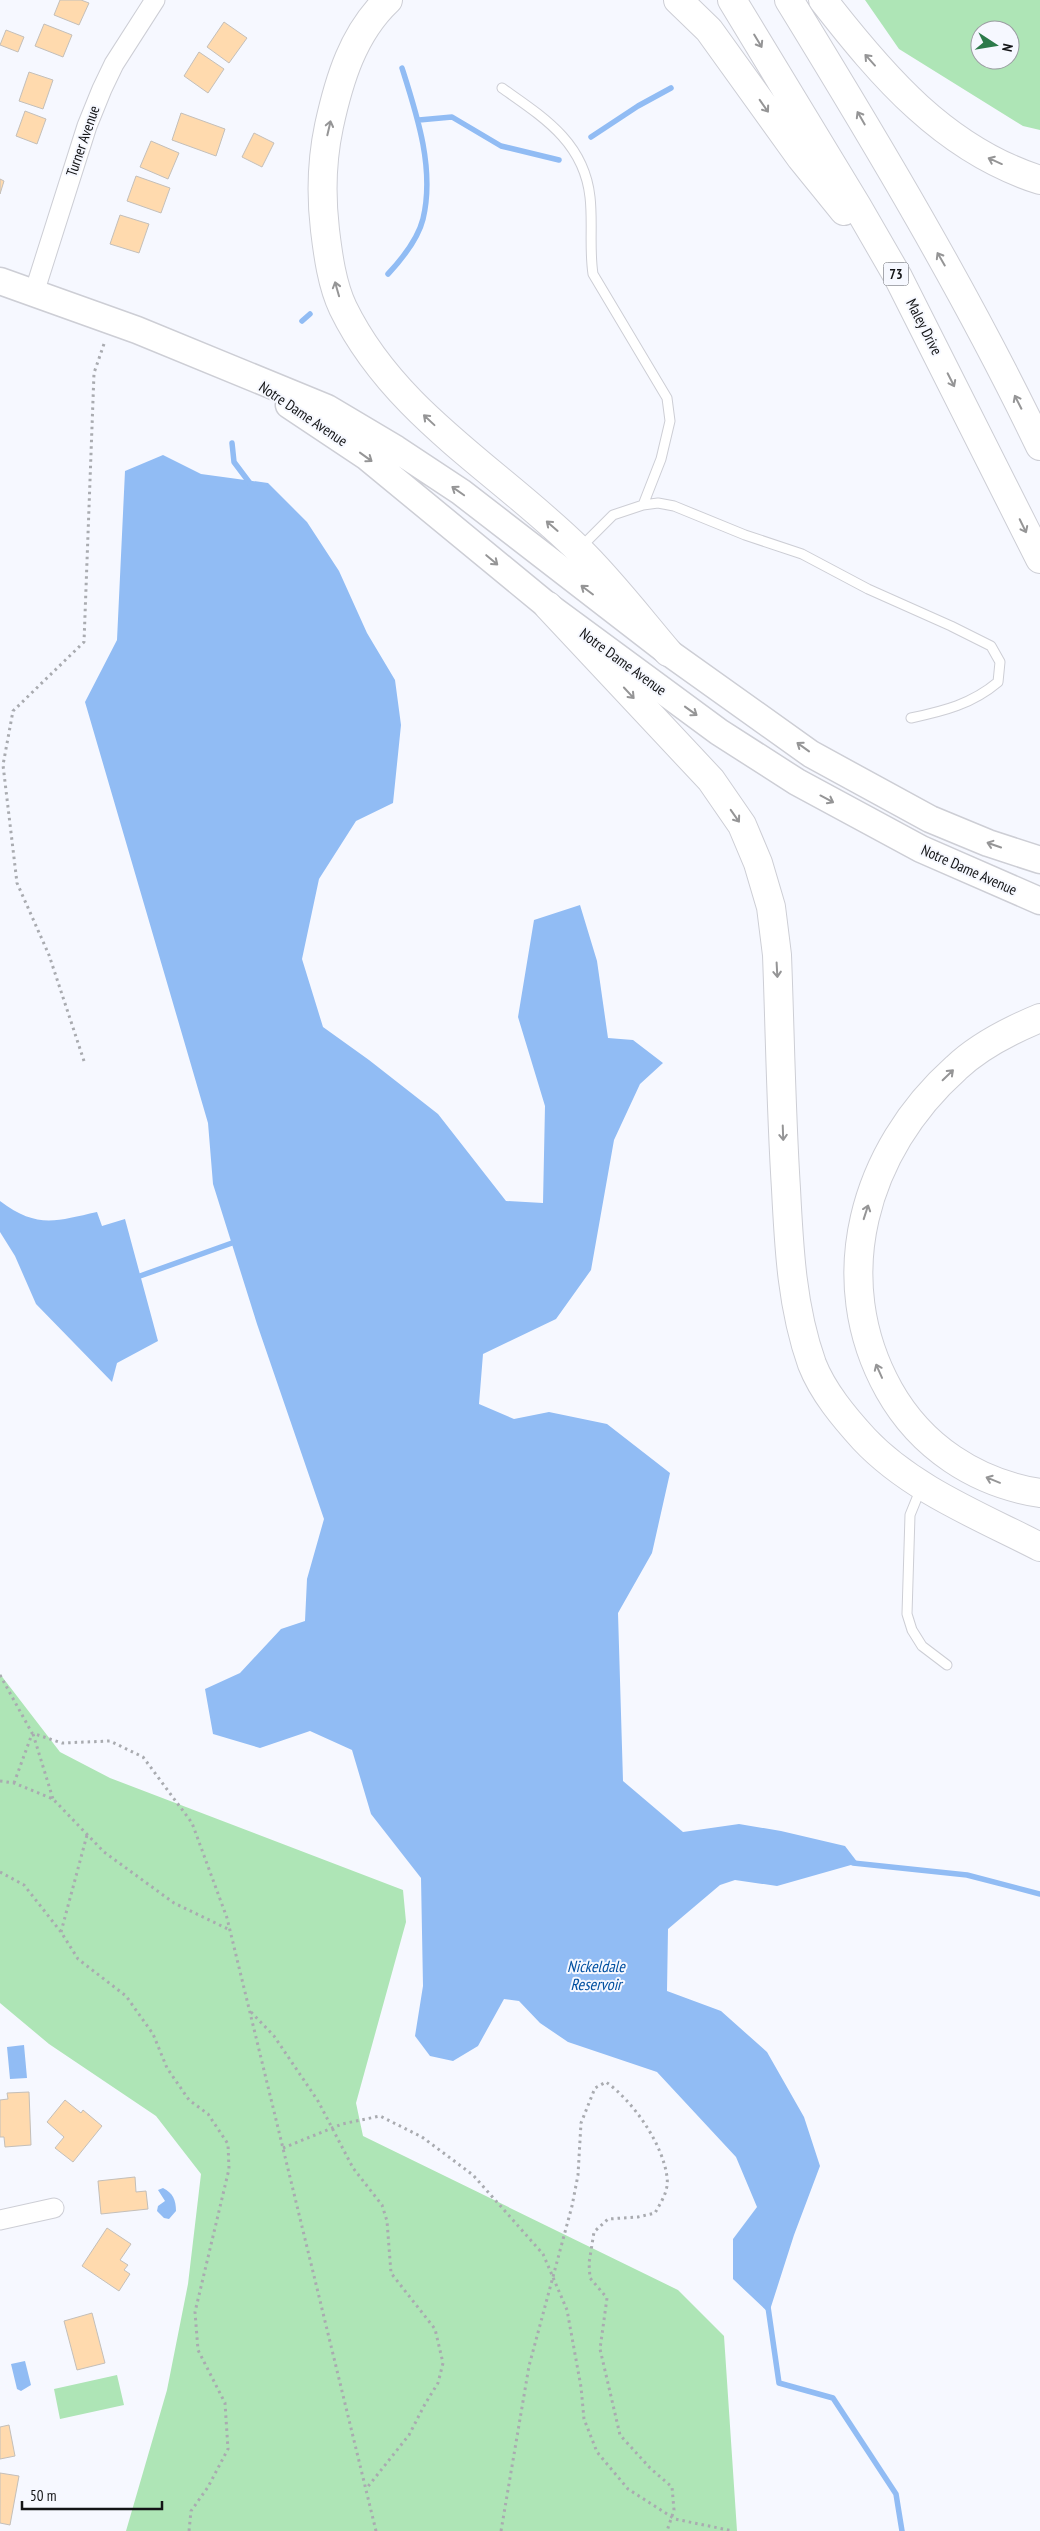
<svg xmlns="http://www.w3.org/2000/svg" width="1040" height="2531" viewBox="0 0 1040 2531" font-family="'PT Sans Narrow',sans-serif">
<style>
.green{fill:#aee5b6;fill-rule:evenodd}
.water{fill:#91bcf4}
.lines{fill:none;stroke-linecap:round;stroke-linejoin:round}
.stream{stroke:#91bcf4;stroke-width:5.5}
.building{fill:#ffdaae;stroke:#c4bfb9}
.service-casing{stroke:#cdced5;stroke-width:11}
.minor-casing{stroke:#cdced5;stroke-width:21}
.secondary-casing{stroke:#cdced5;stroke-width:29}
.trunk-casing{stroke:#cdced5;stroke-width:30}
.path{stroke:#a9abb0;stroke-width:3;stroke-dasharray:2.5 4;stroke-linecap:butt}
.service{stroke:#fff;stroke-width:9}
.minor{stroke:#fff;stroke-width:19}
.secondary{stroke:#fff;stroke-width:26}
.trunk{stroke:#fff;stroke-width:28}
.oneway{stroke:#959596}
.labels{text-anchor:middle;stroke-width:4;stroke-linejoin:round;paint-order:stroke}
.shield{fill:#f6f8ff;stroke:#57585c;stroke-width:1}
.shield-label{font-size:14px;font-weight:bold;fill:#131416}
.street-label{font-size:15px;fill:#131416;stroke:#f6f8ff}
.water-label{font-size:16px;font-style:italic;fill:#004fa0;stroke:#f6f8ff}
</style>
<rect width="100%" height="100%" fill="#f6f8ff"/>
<path class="green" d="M865,0H1040V130L1023,126L899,49ZM980,30H1010V60H980Z
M0,1674L60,1752L110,1778L403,1890L406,1922L356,2103L363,2136L678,2290L724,2336L737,2531H126L167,2390L188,2284L201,2174L156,2116L49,2044L0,2003Z
M117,2375L124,2405L60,2419L54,2389Z"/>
<path class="water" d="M163,455L201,474L268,483L307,522L339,571L367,633L395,680L401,725L393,803L356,821L319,879L302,959L323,1027L369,1060L438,1114L506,1201L543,1203L545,1106L518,1017L534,920L580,905L597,961L608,1038L633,1040L663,1063L640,1084L614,1140L591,1270L556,1319L483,1354L479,1404L514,1419L549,1412L607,1424L670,1473L652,1553L618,1613L623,1781L683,1832L739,1824L781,1831L845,1846L858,1863L777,1886L735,1880L720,1885L668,1929L667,1991L721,2011L767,2052L804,2117L820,2166L794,2235L769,2313L733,2279V2239L757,2207L736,2157L657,2072L568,2042L540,2023L519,2001L504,1999L478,2046L453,2061L430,2056L415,2036L423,1986L421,1878L371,1814L352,1750L310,1731L260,1748L213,1734L205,1689L240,1673L281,1629L305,1621L307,1579L324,1519L257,1324L213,1184L208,1123L85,702L117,640L125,471Z
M0,1201C37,1229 56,1221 97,1212L102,1226L125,1219L158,1341L117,1363L112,1382L36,1304L15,1256L0,1232Z
M24,2045L27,2078L10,2079L7,2047Z
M163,2188C173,2193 176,2200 176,2211L169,2219L164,2218L157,2211L158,2206L165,2201L158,2190Z
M25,2361L31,2385L21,2391L17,2389L11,2364Z"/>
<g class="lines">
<path class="stream" d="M419,120L452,117L501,146L559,160
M591,137L638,106L671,88
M388,274C402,259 418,239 423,219C435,169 417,115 402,68
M302,321L310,314
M232,443L234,462L252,486
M140,1276L232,1243
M853,1863L967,1875L1040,1894
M768,2307L779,2383L833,2398L896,2494L902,2531"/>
</g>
<path class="building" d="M60,0H81L89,3L79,25L54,15Z
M224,22L247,38L229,63L207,47Z
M44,24L72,35L63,57L35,46Z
M6,30L24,37L18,52L0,45Z
M199,52L224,69L208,93L184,76Z
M29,72L53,80L43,109L19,101Z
M25,111L46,119L37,144L16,136Z
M181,113L225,129L216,156L172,140Z
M254,133L274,143L262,167L242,157Z
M151,141L179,153L168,179L140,167Z
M136,176L170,188L161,213L127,201Z
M0,179L4,181L0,194Z
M120,215L149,224L139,253L110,244Z
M29,2092L31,2145L5,2147L4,2137H0V2100L8,2099L7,2093Z
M65,2100L81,2113L83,2110L102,2126L73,2162L55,2148L64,2137L47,2122Z
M135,2177L136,2192L146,2191L148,2209L101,2214L98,2181Z
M107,2228L131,2244L120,2260L128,2265L124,2270L130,2274L119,2291L82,2266Z
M92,2313L105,2363L77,2370L64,2321Z
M9,2425L15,2456L0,2459V2427Z
M0,2473L19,2476L10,2525L0,2523Z"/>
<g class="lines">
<defs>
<path id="service" d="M502,88C543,117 584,142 590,197C593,223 589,248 593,274L667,398L670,421L661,459L643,505
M581,547L613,515L643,505L658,503L674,506L745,535L802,554L868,589L951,626L991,646L1000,662L998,682C972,704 944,711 911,718
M921,1488L910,1515L907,1614L912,1630L922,1646L947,1665"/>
<path id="minor" d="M34,293L87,126L102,89L114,64L155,0
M0,2220L54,2208"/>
<path id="secondary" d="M0,281L137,330L327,408L396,449L461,492L668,652L811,754L930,819L988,843L1040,860
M289,405L367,457L548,606L719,732L797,782L921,849L1040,901"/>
<path id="trunk" d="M388,0C353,33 339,80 329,126C322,159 321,196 325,230C328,255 332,285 343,308C394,413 498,470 578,549C610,580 639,618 668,652
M678,0L709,30L801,158L844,211
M732,0L857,206L898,277L1040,559
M789,0C878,145 966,292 1040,446
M823,0C882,76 945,150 1040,180
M548,606L711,780L742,825L758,863L771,907L777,955C780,1033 781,1111 786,1189C789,1249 792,1308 812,1364C823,1392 844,1417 864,1439C911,1489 980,1516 1040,1547
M1040,1018C1011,1030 979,1046 956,1068C864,1150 827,1279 889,1390C921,1447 976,1483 1040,1493"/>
</defs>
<use href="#service" class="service-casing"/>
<use href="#minor" class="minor-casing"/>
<use href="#secondary" class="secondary-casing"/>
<use href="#trunk" class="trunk-casing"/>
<path class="path" d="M84,1061L49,955L17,883L3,765L13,711L84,642L94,373L105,341
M0,1675L32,1733L62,1743L110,1741L143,1757L192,1823L227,1918L376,2531
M33,1734L53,1799
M0,1781L14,1783L53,1799L104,1852L174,1903L230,1930
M14,1783L32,1734
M0,1872L24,1885L61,1932L78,1959L126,1996L153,2034L167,2068L189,2100L208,2114L228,2144L229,2169L195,2312L198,2350L225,2403L228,2449L208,2487L191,2511L189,2531
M61,1932L87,1835
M251,2012L274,2036L318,2101L353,2168L382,2205L387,2221L391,2273L435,2329L443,2363L438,2383L425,2404L409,2435L366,2489
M283,2148L342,2124L380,2116L422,2137L473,2175L543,2254L567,2310L581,2387L584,2419L597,2452L628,2489L675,2519L733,2531
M501,2531L529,2366L572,2206L578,2175L581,2123L595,2088L606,2082C633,2101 663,2144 667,2177C669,2191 661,2202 655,2213L638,2217L608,2219L594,2232L589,2263L590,2278L607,2298L600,2349L620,2435L650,2468L672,2487L674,2510L667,2531"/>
<use href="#service" class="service"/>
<use href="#minor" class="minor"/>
<use href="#secondary" class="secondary"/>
<use href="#trunk" class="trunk"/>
</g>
<defs><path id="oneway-shaft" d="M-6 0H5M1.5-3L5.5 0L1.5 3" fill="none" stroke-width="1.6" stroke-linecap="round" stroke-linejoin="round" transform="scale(1.25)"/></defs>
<g class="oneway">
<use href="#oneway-shaft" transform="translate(758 41) rotate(59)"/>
<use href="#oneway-shaft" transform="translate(870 60) rotate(-132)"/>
<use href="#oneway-shaft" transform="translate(764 106) rotate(55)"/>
<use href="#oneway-shaft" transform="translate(861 118) rotate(-120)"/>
<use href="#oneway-shaft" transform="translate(329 128) rotate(-77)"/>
<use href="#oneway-shaft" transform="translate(995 161) rotate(-156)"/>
<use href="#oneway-shaft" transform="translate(941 259) rotate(-120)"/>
<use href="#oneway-shaft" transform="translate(337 289) rotate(-106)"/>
<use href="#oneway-shaft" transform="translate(951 380) rotate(63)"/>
<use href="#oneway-shaft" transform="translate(1018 402) rotate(-117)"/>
<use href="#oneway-shaft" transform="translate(429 420) rotate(-137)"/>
<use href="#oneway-shaft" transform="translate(366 457) rotate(36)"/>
<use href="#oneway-shaft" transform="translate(458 491) rotate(-145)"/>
<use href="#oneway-shaft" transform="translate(552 526) rotate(-139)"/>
<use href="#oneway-shaft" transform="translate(1023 526) rotate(64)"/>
<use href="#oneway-shaft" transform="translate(492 560) rotate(40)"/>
<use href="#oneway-shaft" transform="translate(587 590) rotate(-143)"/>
<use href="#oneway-shaft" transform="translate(629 693) rotate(47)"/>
<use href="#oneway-shaft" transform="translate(691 711) rotate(36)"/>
<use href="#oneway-shaft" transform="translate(803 747) rotate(-144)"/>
<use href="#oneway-shaft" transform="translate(827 799) rotate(28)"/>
<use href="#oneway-shaft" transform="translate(735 816) rotate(55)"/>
<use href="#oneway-shaft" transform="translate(994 845) rotate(-161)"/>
<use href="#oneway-shaft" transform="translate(777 970) rotate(87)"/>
<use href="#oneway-shaft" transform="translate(948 1075) rotate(-44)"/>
<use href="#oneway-shaft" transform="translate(783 1133) rotate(88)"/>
<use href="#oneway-shaft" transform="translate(866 1212) rotate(-72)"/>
<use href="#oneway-shaft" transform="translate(879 1371) rotate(-114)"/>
<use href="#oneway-shaft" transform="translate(993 1480) rotate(-158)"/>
</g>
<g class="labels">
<rect class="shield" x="883.5" y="262.5" width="25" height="23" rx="4"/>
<g class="shield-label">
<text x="896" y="279">73</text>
</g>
<g class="street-label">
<text transform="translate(83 141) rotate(-71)" y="5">Turner Avenue</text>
<text transform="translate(924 327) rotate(63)" y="5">Maley Drive</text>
<text transform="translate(303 414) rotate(34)" y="5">Notre Dame Avenue</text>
<text transform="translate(623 662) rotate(36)" y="5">Notre Dame Avenue</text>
<text transform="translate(969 870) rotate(24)" y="5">Notre Dame Avenue</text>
</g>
<g class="water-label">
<text x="596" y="1972">Nickeldale<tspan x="596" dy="18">Reservoir</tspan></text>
</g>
</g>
<g transform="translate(995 45) rotate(102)"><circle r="24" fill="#f6f8ff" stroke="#9b9da2"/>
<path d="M0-4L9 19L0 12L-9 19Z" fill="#2c7a4a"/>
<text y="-8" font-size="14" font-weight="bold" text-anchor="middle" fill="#131416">N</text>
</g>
<path d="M22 2501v8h140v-8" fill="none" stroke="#131416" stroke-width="2.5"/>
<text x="30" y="2501" font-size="15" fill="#131416" stroke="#f6f8ff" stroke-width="4" paint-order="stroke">50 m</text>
</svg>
